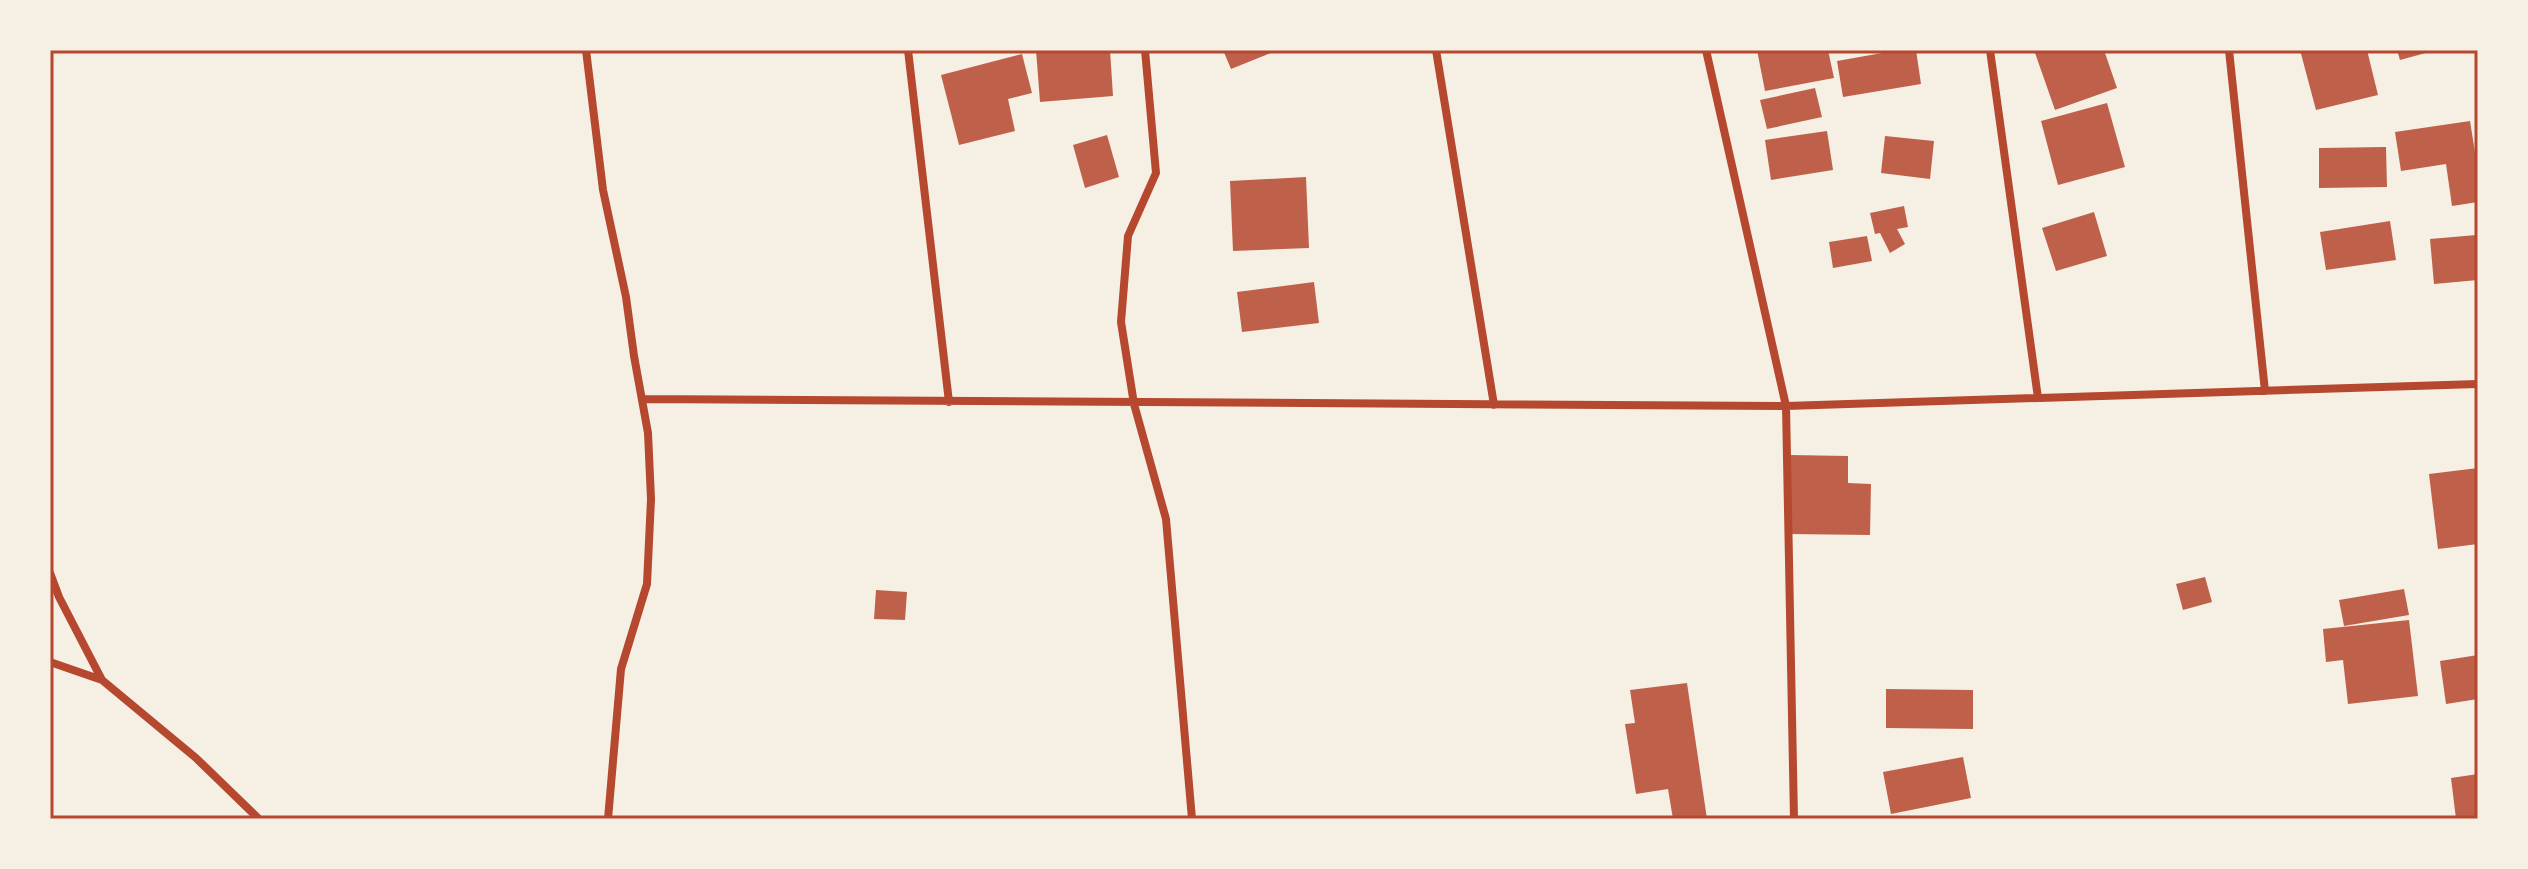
<svg xmlns="http://www.w3.org/2000/svg" width="2528" height="869" viewBox="0 0 2528 869" font-family="Rubik,sans-serif">
<style>
.building{fill:#bf614a}
.lines{fill:none;stroke-linecap:round;stroke-linejoin:round}
.minor{stroke:#b5482f;stroke-width:8}
.neatline{fill:none;stroke:#b5482f;stroke-width:3}
</style>
<rect width="100%" height="100%" fill="#f6efe4"/>
<path class="building" d="M1036,50H1110L1113,96L1040,102Z
M1223,50H1278L1231,69Z
M1757,50H1828L1834,78L1765,91Z
M1899,50H1916L1921,84L1843,97L1837,61Z
M2034,50H2104L2117,88L2055,110Z
M2300,50H2367L2378,95L2316,110Z
M2397,50H2433V51L2400,60Z
M1022,54L1032,93L1008,99L1015,131L959,145L941,75Z
M1815,88L1822,117L1767,129L1760,100Z
M2107,103L2125,167L2058,185L2041,121Z
M2470,121L2478,171V202L2452,206L2446,164L2401,171L2395,132Z
M1827,131L1833,170L1771,180L1765,140Z
M1107,135L1119,177L1085,188L1073,145Z
M1885,136L1934,141L1930,179L1881,173Z
M2386,147L2387,187L2319,188V148Z
M1306,177L1309,248L1233,251L1230,181Z
M1904,206L1908,227L1897,229L1905,244L1890,253L1880,233L1875,234L1870,213Z
M2094,212L2107,256L2056,271L2042,228Z
M2390,221L2396,260L2326,270L2320,232Z
M2476,235L2478,280L2434,284L2430,239Z
M1867,236L1872,261L1833,268L1829,242Z
M1314,282L1319,323L1242,332L1237,292Z
M1790,455L1848,456V483L1871,484L1870,535L1789,534Z
M2478,468V544L2438,549L2429,474Z
M2205,577L2212,602L2183,610L2176,584Z
M2404,589L2409,615L2344,626L2339,600Z
M876,590L907,592L905,620L874,619Z
M2409,620L2418,696L2348,704L2343,660L2326,662L2323,629Z
M2478,655V699L2446,704L2440,661Z
M1687,683L1707,819H1673L1668,789L1636,794L1625,724L1635,723L1630,690Z
M1886,689L1973,690V729L1886,728Z
M1963,757L1971,798L1891,814L1883,772Z
M2478,774V819H2456L2451,778Z"/>
<g class="lines">
<path class="minor" d="M586,50L603,190L626,297L634,356L648,433L651,499L647,584L621,669L608,819
M908,50L949,402
M1145,50L1156,173L1128,236L1121,322L1134,404L1166,519L1192,819
M1436,50L1494,405
M1706,50L1786,406L1794,819
M1990,50L2038,398
M2229,50L2265,391
M642,399L1786,406L2478,384
M50,573L59,597L102,680L196,758L259,819
M50,662L102,680"/>
</g>
<rect width="2528" height="869" fill="none" stroke="#f6efe4" stroke-width="104"/>
<rect x="52" y="52" width="2424" height="765" class="neatline"/>
</svg>
